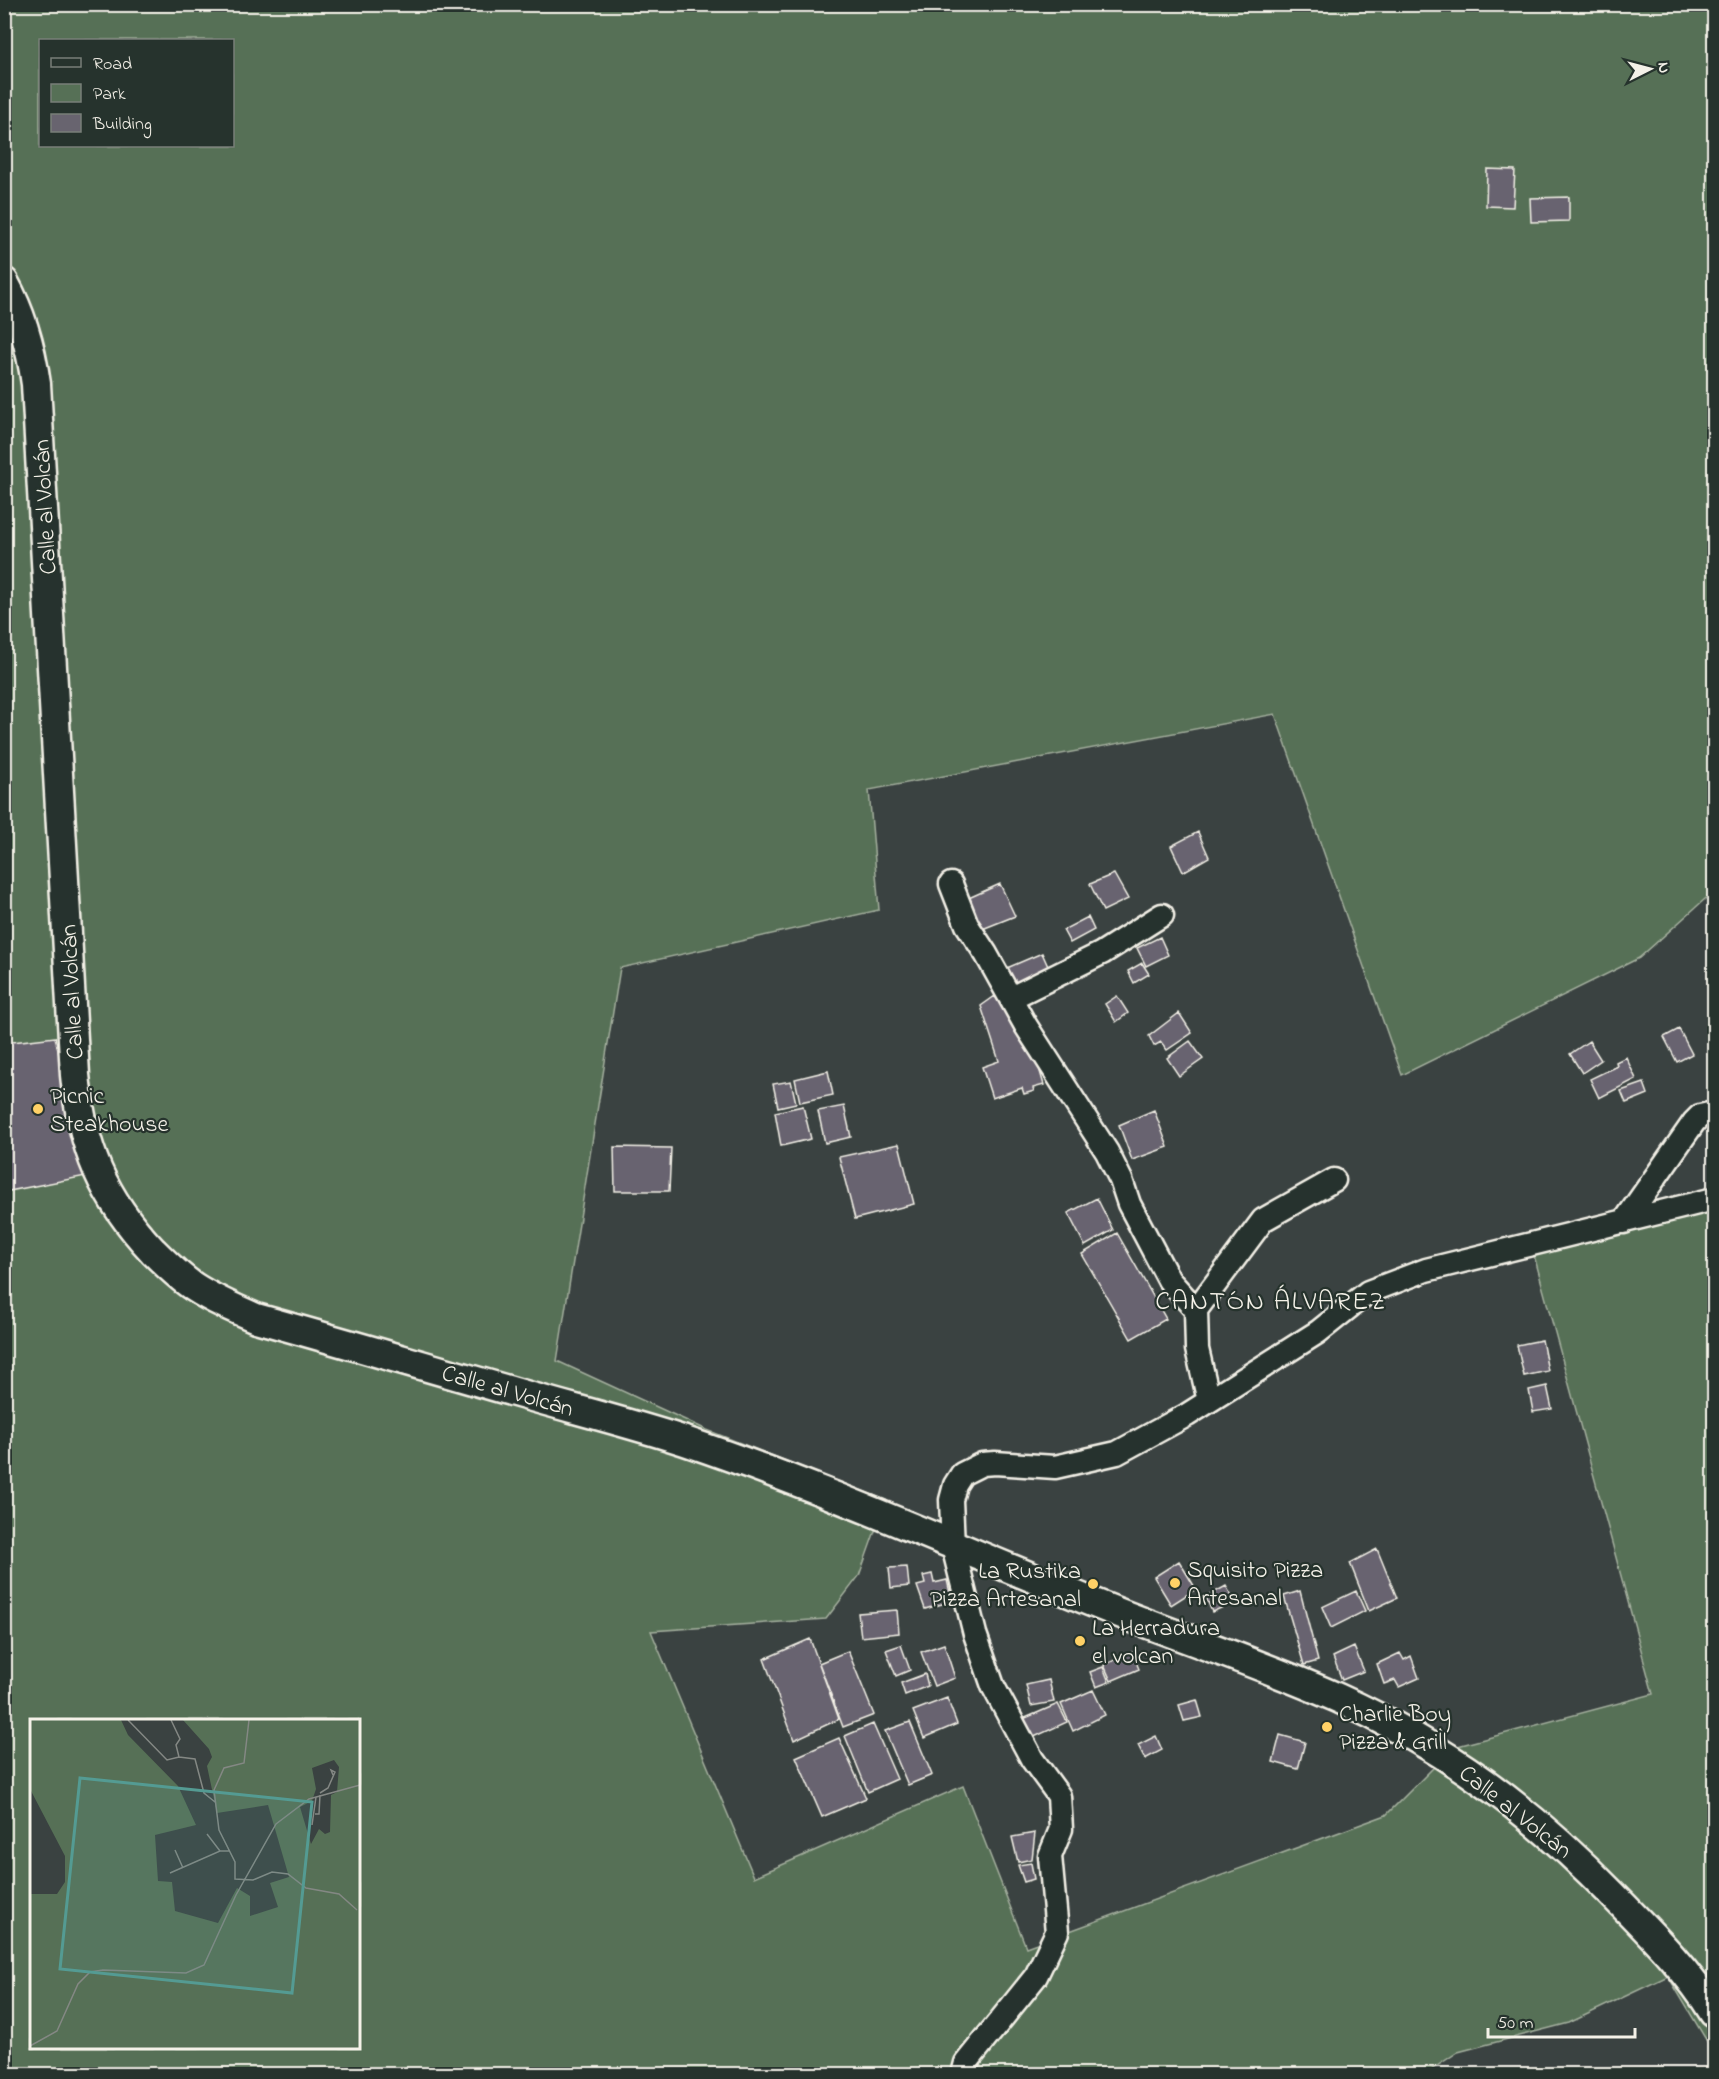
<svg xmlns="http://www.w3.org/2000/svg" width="1719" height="2079" viewBox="0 0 1719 2079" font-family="'Indie Flower',sans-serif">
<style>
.green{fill:#567056;stroke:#a5b09f;stroke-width:1.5;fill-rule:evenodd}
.building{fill:#68646f;stroke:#f4f1e8;stroke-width:1.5}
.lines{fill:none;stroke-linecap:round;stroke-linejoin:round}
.minor-casing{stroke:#f4f1e8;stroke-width:27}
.tertiary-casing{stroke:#f4f1e8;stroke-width:33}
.minor{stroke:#26332d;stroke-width:22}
.tertiary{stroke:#26332d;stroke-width:28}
.poi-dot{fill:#ffd166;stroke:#26332d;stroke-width:2}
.labels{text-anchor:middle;stroke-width:4.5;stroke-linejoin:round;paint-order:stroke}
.street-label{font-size:24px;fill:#f4f1e8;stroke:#26332d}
.poi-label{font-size:24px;fill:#f4f1e8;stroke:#26332d;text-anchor:start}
.quarter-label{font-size:27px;letter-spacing:1.5px;fill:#f4f1e8;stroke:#26332d}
.inset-road{fill:none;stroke:#848884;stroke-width:1.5}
.view{fill:#549b93;fill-opacity:0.15;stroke:#549b93;stroke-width:3}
.inset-edge{fill:none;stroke:#f4f1e8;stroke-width:3}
</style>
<rect width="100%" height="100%" fill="#3a4241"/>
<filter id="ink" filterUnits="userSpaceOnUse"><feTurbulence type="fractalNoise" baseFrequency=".0167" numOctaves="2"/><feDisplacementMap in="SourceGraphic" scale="12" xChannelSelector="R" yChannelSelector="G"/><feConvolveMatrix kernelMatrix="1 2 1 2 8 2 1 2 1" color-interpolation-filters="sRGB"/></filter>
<g filter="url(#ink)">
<path class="green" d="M5,5H1714V891L1639,958L1402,1075L1275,714L869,790L879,910L620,968L557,1361L707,1430L886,1500L859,1576L826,1619L651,1631L754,1877L963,1786L1026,1947L1386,1815L1454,1747L1653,1694L1531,1244L1714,1191V2053L1668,1976L1569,2023L1458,2052L1425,2074H5ZM40,40H232V146H40ZM32,1720H358V2048H32Z"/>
<path class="building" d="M1487,169L1515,170L1513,207L1486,206Z
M1569,197V221L1531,222L1530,198Z
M1198,832L1209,857L1183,872L1171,846Z
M1114,874L1128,899L1103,911L1090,884Z
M1000,884L1015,916L975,932L962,901Z
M1088,917L1094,930L1070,943L1063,930Z
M1160,937L1168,955L1146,966L1137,948Z
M1042,953L1051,973L1015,989L1007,968Z
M1142,963L1149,974L1134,983L1128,971Z
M995,996L1036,1058L1044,1085L1033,1088L1034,1091L1024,1094L1022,1088L992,1098L982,1067L999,1061L981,1006Z
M1117,996L1128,1013L1116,1022L1105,1004Z
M1179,1013L1192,1033L1167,1050L1161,1042L1154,1046L1149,1036Z
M1679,1029L1692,1054L1677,1062L1664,1037Z
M55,1037L86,1176L4,1192V1043Z
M1190,1041L1203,1059L1179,1076L1167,1058Z
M1589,1041L1601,1060L1582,1073L1570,1054Z
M1626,1057L1636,1079L1599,1098L1590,1079L1617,1066L1616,1062Z
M828,1071L833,1095L800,1102L795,1079Z
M791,1081L796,1103L778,1107L773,1084Z
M1644,1083L1648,1094L1626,1103L1621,1091Z
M803,1106L811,1139L781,1146L775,1112Z
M844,1106L851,1137L825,1143L818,1111Z
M1154,1110L1168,1147L1132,1160L1119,1125Z
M899,1144L914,1204L855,1219L839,1157Z
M614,1147L671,1148L669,1191H615Z
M1097,1198L1113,1230L1085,1246L1068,1213Z
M1117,1233L1166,1319L1131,1339L1082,1254Z
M1542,1340L1548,1371L1524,1376L1517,1345Z
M1547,1386L1552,1409L1533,1412L1529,1390Z
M1377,1549L1397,1598L1369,1611L1350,1563Z
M1179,1561L1196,1589L1171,1605L1154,1577Z
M907,1567L909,1586L891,1588L889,1568Z
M932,1574L934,1583L947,1580L952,1601L925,1609L917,1586L925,1584L923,1576Z
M1226,1586L1235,1602L1212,1612L1206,1597Z
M1300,1591L1318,1661L1304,1665L1284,1596Z
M1356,1591L1365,1611L1331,1628L1322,1607Z
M897,1610L899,1633L861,1637L858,1613Z
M810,1639L839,1719L794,1740L764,1659Z
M944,1644L955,1678L934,1686L921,1652Z
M901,1645L910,1670L896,1676L886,1650Z
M1354,1647L1364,1671L1342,1680L1333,1657Z
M848,1651L874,1715L843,1727L819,1663Z
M1132,1652L1139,1669L1111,1681L1104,1665Z
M1400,1653L1404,1660L1411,1656L1419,1678L1399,1687L1395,1680L1384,1684L1377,1664Z
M1103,1667L1109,1682L1096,1687L1090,1672Z
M925,1674L928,1686L905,1695L901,1683Z
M1049,1680L1054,1702L1031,1706L1026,1685Z
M1093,1690L1105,1715L1073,1731L1061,1704Z
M947,1698L957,1724L924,1738L913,1711Z
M1197,1700L1202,1717L1184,1721L1179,1705Z
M1058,1704L1067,1722L1032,1738L1023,1719Z
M910,1722L932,1775L908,1785L885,1731Z
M873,1724L897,1779L868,1792L845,1736Z
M1280,1735L1305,1742L1298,1769L1273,1762Z
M1156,1736L1162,1750L1145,1759L1138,1745Z
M839,1738L866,1798L822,1817L796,1757Z
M1035,1833L1032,1859L1018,1862L1012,1837Z
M1031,1863L1034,1879L1024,1882L1018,1865Z"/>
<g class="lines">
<defs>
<path id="minor" d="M951,884L967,925L986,954L1026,1026L1107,1152L1121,1180L1129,1204L1169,1280L1196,1310L1197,1349L1209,1401
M1011,998L1102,953L1162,915
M1624,1222L1694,1122L1700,1116L1714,1113
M1196,1310L1263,1220L1334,1180
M963,2074L966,2063L1036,1976L1057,1932L1050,1856L1061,1829L1059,1796L1032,1759L993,1686L975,1634L953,1546L951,1500L955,1485L962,1474L982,1464L995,1463L1055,1467L1117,1453L1187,1415L1318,1332L1368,1292L1426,1270L1714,1199"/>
<path id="tertiary" d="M4,282C22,314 31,348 36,384L75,1075C82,1148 103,1198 153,1251C166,1264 179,1277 194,1287C214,1300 235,1309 256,1318C343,1342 430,1368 518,1393C573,1409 630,1423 685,1441C818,1486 947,1543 1077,1596C1163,1632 1253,1660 1338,1698C1446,1747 1530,1810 1612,1894C1648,1931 1687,1969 1714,2013"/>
</defs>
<use href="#minor" class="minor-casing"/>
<use href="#tertiary" class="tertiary-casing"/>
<use href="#minor" class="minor"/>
<use href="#tertiary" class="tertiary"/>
</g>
</g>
<g class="poi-dot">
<circle cx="38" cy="1109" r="6"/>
<circle cx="1175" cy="1583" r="6"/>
<circle cx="1093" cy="1584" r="6"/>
<circle cx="1080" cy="1641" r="6"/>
<circle cx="1327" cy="1727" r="6"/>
</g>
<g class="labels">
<g class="street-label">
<text transform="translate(44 507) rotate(-93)" y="8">Calle al Volcán</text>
<text transform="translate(71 992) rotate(-93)" y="8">Calle al Volcán</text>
<text transform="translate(508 1390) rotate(16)" y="8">Calle al Volcán</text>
<text transform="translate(1516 1811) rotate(38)" y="8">Calle al Volcán</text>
</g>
<g class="poi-label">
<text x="50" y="1103">Picnic<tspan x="50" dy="28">Steakhouse</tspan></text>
<text x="1187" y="1577">Squisito Pizza<tspan x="1187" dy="28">Artesanal</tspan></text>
<text x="1081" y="1578" text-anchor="end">La Rustika<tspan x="1081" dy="28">Pizza Artesanal</tspan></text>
<text x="1092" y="1635">La Herradura<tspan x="1092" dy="28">el volcan</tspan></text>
<text x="1339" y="1721">Charlie Boy<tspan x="1339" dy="28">Pizza &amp; Grill</tspan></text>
</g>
<g class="quarter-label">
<text x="1271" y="1309">CANTÓN ÁLVAREZ</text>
</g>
</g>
<g transform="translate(30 1719)">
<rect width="330" height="330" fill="#3a4241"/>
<path d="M0,1H91L98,16L148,67L166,106L125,116L128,162L142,163L145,192L188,204L207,169L220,177V197L248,188L240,164L259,158L238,86L187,94L177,47L182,38L179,30L153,1H330V329H0V175H27L35,163V137L0,70ZM304,41L309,48L307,73L301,76L300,113L295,115L289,110L281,125L270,88L282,82L286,70L282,49Z" fill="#567056" fill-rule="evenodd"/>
<path class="inset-road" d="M98,1L137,41L149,38L165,40L174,74L185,83M141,1L150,20L146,26L149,38M219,1L214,44L194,49L184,71L189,111L205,143V160L223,161L242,153L258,155L276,169L309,175L327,191M290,74L298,69L305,53L301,51L303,56M285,95H289L290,76M282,106L286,78M177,115L190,132M145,131L153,149M140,154L190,132H200M0,327L27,312L48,265L60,253L73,251L156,254L174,246L206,176L246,105L279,80L330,66"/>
<path class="view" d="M50,59L282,83L262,274L30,250Z"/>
<rect width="330" height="330" class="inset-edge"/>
</g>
<rect width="1719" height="2079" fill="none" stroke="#26332d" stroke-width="24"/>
<rect x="12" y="12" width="1695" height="2055" fill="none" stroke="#f4f1e8" stroke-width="2" filter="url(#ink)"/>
<rect x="39" y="39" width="195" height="108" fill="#26332d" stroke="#787f78" stroke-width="1.5"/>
<rect x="51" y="58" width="30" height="9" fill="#26332d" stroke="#787f78" stroke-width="1.5"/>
<text x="93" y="69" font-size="18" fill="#f4f1e8">Road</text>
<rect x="51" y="84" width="30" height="18" fill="#567056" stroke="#787f78" stroke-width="1.5"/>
<text x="93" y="99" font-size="18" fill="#f4f1e8">Park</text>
<rect x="51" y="114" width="30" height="18" fill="#68646f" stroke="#787f78" stroke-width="1.5"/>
<text x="93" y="129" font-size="18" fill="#f4f1e8">Building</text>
<g transform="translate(1650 69) rotate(84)" stroke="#26332d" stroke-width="4.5" paint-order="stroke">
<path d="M0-4.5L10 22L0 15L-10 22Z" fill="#f4f1e8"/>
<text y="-9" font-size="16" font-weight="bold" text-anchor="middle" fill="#f4f1e8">N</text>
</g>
<path d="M1488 2028v9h147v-9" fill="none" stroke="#f4f1e8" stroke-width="3"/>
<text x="1497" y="2028" font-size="18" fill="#f4f1e8" stroke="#26332d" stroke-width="4.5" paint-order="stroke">50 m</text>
</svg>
